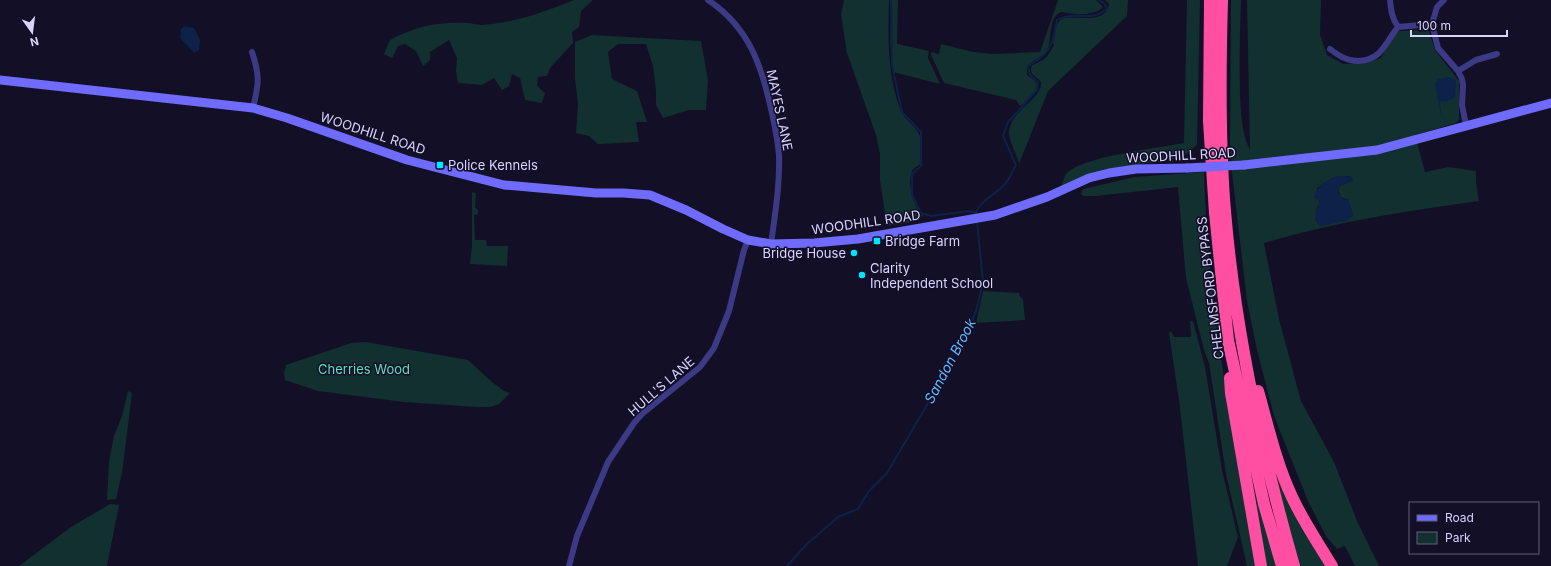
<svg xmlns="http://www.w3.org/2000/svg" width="1551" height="566" viewBox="0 0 1551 566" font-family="Inter,sans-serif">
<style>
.green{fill:#12302f;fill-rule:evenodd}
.water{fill:#0c2248}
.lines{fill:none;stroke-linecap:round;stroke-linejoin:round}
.stream{stroke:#0c2248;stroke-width:2}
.street{stroke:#3d3a85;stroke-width:6}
.secondary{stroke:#6f6bff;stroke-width:9}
.highway{stroke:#ff4fa3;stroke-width:12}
.secondary-bridge{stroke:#6f6bff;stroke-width:9}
.poi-dot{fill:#00e5ff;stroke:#130f26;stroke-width:1.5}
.labels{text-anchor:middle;stroke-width:3;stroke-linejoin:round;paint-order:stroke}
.street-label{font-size:13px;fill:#d9d4ff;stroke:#130f26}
.poi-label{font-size:13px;fill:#d9d4ff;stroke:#130f26;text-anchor:start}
.park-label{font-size:13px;fill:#5fe0c0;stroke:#130f26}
.water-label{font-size:14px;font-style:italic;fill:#62b6ff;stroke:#130f26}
</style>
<rect width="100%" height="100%" fill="#130f26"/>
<path class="green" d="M574,0H593L581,11L579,27L572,32L573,43L550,68L547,76L538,77L537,86L545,93L542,103L525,100L520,78L512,74L509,86L502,90L494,78L482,85L458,83L456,71L457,58L449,40L430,52V60L423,66L416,51L405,44L398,46L392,58L384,54L390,40C417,26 437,22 467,23C472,23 477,25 482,25C514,23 544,12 574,0Z
M844,0H889C888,37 887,76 901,111C906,122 920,128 921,141C922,147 923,160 919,165C917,167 914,167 912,171C907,185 913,205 923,216L913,222L887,226L880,180V154L876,135L847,53L841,15Z
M892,0H898L897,44L929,51L928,58L940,84L893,72L890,42Z
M1058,0H1096L1102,6V8C1092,16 1074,15 1062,12C1048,15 1052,39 1048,48C1045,58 1033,59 1027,66V75C1030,78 1032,78 1035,81C1043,89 1026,101 1020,106L1016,100L944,83L931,55V52L939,54L941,44L973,52L993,54L1040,52Z
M1105,0H1128L1127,16L1048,91L1019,164C1017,154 1010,144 1009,134C1008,111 1043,99 1041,82C1036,76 1028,75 1032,65C1046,59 1046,59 1054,45L1053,43C1055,36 1055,25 1060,20C1069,12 1105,28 1109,4Z
M1187,0H1200L1197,145L1181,158L1123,167L1061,186C1063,182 1064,176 1068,172C1087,156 1157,148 1184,143Z
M1231,0H1241C1240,31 1239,62 1240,93C1241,112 1241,132 1250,150L1247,0H1321L1320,35L1327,55L1343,64L1366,63L1381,58L1389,43L1399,31L1427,30L1429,31L1435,50L1459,81V120L1456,123L1415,135L1425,172L1448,167L1476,171V183L1479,201C1407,211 1334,222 1264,243L1279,319L1301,401L1334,462L1357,521L1379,566H1355L1345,546L1337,549L1326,536L1308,501L1274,416L1257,350L1247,301L1232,173L1230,145ZM1350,176L1353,180L1340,186L1338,190L1341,197L1349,200L1316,210L1320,203L1317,188L1334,177Z
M592,35L701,41L708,80L706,110H689L663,118L656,105V91L653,66L646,44H618L608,52L612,79L637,91L647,122H636L639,142L598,144L589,136L576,133L578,104L575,79V42Z
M1204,172C1208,305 1233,436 1256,566H1247L1226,474L1209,363L1204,350L1186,278L1178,187L1096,196H1083L1081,194L1083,189L1135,177Z
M472,192L476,193L475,207L478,210V214L474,215L475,240H486L487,246H508L507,266L470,264L472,245Z
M983,291L1019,293V295L1023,300L1025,320L976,323Z
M1190,321H1193L1205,367L1222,470L1238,537L1227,566H1198L1179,400L1169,333L1171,331L1174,337H1191Z
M366,342L468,360L492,382L504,391L510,393L499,404L490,407H477L404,402L341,394L318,391L285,380L284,373L286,365L351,343Z
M128,391L132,393L122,473L116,499L107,500L109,461L114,436L122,416Z
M1250,459L1277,566H1264L1246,460Z
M1271,460L1327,566H1298Z
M110,504L119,505L107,566H19L71,527Z"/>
<path class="water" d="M185,26L194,28L200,40L199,50L194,53C189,47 185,43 180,38L181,29Z
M1450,77L1456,80L1455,98L1444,102L1442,101L1440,102L1442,121L1435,84L1438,79Z
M1350,176L1353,178V180L1340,186L1338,192L1341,197L1350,202L1353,216L1346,221L1320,226L1315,220L1316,210L1320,203L1319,200L1314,198C1315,188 1325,181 1334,177C1336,176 1346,177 1350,176Z"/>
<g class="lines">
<path class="stream" d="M891,0L892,65L902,112L921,132V166L912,174V195L921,213L931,216L970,211L976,213
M976,216C975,204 996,194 1003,186C1009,181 1012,171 1016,165L1003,136L1008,122L1037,90L1038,82L1030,75L1028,66C1052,52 1052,46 1057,20C1073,10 1091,23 1107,9L1104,3L1099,0
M787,566L807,544L838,517L858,509L869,491L887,473L934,393L946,363L967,333L976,311L983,282L977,220"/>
<path class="street" d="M708,0C750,28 762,67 772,113C775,127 778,142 779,155C780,185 775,214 771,244
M1390,0C1391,11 1392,18 1398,27L1432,24
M1444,0L1437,7L1432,24L1438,48L1458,71L1462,79L1463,85L1462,105L1466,125
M1330,49C1339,56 1347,61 1358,61C1382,60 1385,43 1398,27
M252,52C260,76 259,83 253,108
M1458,71L1476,60L1497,54
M569,566L577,536L608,462L634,423L642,414L700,367L714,348L729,311L744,250L748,240"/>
<path class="secondary" d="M0,80L253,108L287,118L407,160L504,185L596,193H623L650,195L686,210L723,229L748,240L771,244L814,243L858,239L995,215L1047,197L1089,178L1109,173L1136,169L1187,168
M1244,165L1377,150L1551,103"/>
<path class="highway" d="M1210,0L1209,121L1215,213L1228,340L1264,504L1282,566
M1222,0C1220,70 1219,141 1225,211C1235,331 1261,450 1294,566
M1230,378L1231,393L1261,566
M1258,391C1268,426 1276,463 1292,497C1303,521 1318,543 1332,566"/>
<path class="secondary-bridge" d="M1187,168L1244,165"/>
</g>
<g class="poi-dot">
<rect x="436" y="161" width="8" height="8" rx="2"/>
<rect x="873" y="237" width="8" height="8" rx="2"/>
<circle cx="854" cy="253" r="4"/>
<circle cx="862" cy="275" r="4"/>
</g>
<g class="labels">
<g class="street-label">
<text transform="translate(780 110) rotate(78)" y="5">MAYES LANE</text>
<text transform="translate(373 133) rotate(18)" y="5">WOODHILL ROAD</text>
<text transform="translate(1181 155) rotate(-3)" y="5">WOODHILL ROAD</text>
<text transform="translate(866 222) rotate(-8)" y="5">WOODHILL ROAD</text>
<text transform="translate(1210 288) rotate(-97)" y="5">CHELMSFORD BYPASS</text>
<text transform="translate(661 386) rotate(-41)" y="5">HULL'S LANE</text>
</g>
<g class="poi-label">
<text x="448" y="170">Police Kennels</text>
<text x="885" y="246">Bridge Farm</text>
<text x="846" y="258" text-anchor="end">Bridge House</text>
<text x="870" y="273">Clarity<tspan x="870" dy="15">Independent School</tspan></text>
</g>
<g class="park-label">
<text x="364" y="374">Cherries Wood</text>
</g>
<g class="water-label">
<text transform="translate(950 361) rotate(-62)" y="5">Sandon Brook</text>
</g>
</g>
<rect x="1409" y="502" width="130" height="52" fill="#130f26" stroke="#625e7d"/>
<rect x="1417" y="515" width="20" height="6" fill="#6f6bff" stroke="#625e7d"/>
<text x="1445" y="522" font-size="12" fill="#d9d4ff">Road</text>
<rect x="1417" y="532" width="20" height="12" fill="#12302f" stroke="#625e7d"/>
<text x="1445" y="542" font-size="12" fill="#d9d4ff">Park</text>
<g transform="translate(32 32) rotate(166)" stroke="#130f26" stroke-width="3" paint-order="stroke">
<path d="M0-3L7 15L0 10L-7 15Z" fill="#d9d4ff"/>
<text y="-6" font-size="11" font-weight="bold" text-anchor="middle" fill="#d9d4ff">N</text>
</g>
<path d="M1411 30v6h96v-6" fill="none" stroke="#d9d4ff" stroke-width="2"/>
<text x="1417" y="30" font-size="12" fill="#d9d4ff" stroke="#130f26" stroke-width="3" paint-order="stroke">100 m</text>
</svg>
